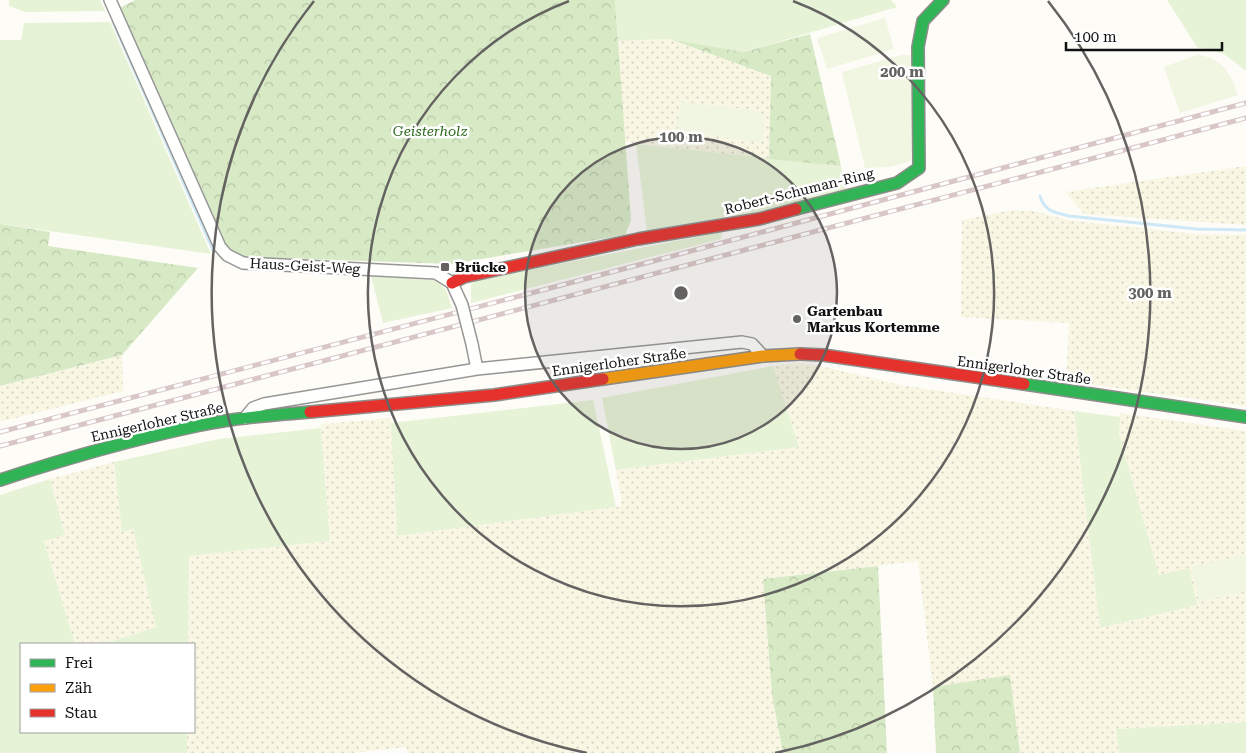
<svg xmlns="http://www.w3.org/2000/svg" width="1246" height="753" viewBox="0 0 1246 753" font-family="'Roboto Serif',serif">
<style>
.farmland{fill:url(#farmland-dots)}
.grass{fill:#e7f3d7}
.forest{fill:url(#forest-crowns)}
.pitch{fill:#f0f6e1}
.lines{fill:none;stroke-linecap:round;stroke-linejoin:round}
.stream{stroke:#cde8f7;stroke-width:3}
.street-casing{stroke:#979795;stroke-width:14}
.fast-casing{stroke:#8e8d8b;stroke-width:14}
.slow-casing{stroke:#8e8d8b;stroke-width:14}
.jam-casing{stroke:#8e8d8b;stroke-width:14}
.street{stroke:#fffffe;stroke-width:11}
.fast{stroke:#30b455;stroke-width:11}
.slow{stroke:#ff9f0a;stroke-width:11}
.jam{stroke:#e5322d;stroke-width:11}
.rail-casing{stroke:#d9c6c7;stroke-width:5}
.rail{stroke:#fff;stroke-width:3;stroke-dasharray:9;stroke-linecap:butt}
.street-bridge-casing{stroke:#979795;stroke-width:14;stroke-linecap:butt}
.street-bridge{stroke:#fffffe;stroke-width:11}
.ring{fill:none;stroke:#646362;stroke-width:2.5}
.poi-dot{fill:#646362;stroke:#fff;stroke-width:2}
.labels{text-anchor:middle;stroke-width:5;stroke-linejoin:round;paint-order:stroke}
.park-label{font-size:14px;font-style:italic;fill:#2f6b1f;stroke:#fff}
.street-label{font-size:14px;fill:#111;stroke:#fff}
.poi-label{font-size:14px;font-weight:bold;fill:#111;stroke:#fff;text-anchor:start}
.centre{fill:#646362;stroke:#fff;stroke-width:2.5}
.ring-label{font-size:15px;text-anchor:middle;font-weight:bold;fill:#646362;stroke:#fff;stroke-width:5;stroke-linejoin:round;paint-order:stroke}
</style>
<defs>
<pattern id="farmland-dots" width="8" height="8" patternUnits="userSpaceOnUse" patternTransform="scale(1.25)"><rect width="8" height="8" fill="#f9f7e4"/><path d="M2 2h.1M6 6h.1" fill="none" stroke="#d4d3c3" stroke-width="1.8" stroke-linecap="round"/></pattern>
<pattern id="forest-crowns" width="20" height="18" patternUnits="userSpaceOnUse" patternTransform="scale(1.25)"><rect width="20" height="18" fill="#d8eac5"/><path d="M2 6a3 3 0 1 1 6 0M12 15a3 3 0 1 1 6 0" fill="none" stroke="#b8c8a8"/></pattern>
</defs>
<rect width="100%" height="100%" fill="#fdfcf7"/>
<path class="farmland" d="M670,39L772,76L769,159L624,142L618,41Z
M1246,166V225L1084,214L1065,192Z
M1013,210L1034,211L1067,220L1194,234L1246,235V406L1066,381L1069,323L961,317L962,220Z
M122,355L123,391L0,422V386Z
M798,363L821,366L901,385L1074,411L1100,628L1197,605L1159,575L1119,434L1120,413L1246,431V722L1116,729L1119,753H1020L1010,675L933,687L918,561L763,579L772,694L783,753H407L406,747L352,753H187V732H194V644H188L189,556L330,541L321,424L391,418L397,536L622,506L616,470L799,447L773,366Z
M114,462L122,531L133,529L157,627L113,641L75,644L44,541L65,535L50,479Z"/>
<path class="grass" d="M9,0H100L105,11L25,12L9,6Z
M615,0H891L897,7L744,52L670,39L618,41Z
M1167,0H1246V71L1224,54L1197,47Z
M110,22L211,254L0,224V40H21L24,23Z
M636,144L841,166L846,190L753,213L647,231Z
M722,232L721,239L471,303V284L478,280Z
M371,276L435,280L446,290L452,308L383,323Z
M773,366L799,447L616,470L602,398Z
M593,400L616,507L397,536L391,423Z
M1074,411L1120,417L1119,434L1159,575L1189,568L1197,605L1100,628Z
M321,428L330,541L189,556L188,644H82L113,641L156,627L133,529L122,532L114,462L219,439Z
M50,479L65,535L44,541L75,644H21V732H187V753H0V495Z
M1246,722V753H1119L1116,729Z"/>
<path class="forest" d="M135,0H615L631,220L625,235L452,264L244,257L228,249L119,8Z
M810,34L841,166L769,159L771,76L670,39L744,52Z
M0,224L50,232L48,246L198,268L122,355L0,386Z
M878,566L887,753H783L772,695L763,579Z
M1010,675L1020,753H936L933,687Z"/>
<path class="pitch" d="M885,18L894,49L827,69L817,38Z
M902,55H912L911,161L890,167L865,168L842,72Z
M1197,55C1221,57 1231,73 1238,95L1180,113L1164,67Z
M681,102L755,110C766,117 766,126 763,138L759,142L679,131L677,125Z
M1246,555V591L1199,602L1191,567Z"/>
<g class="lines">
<path class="stream" d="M113,22L213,250
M1040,196C1045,212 1054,212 1069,216L1197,229L1246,230"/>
<defs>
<path id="street" d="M110,0L220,247L227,255L243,263L436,273L452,283L462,305
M472,344L477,369
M245,418L253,408L264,404L477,369L742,342L752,344L763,356"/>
<path id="fast" d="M796,209L897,183L919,168L918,47L923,21L943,0
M1024,384L1246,417
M0,480C64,459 130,440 196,426C234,418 272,415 310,412"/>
<path id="slow" d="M603,379L763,356L800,354"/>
<path id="jam" d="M452,283L464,277L638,239L759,219L796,209
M800,354L823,355L1024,384
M310,412L494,395L603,379"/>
</defs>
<use href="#street" class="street-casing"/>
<use href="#fast" class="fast-casing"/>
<use href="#slow" class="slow-casing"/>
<use href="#jam" class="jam-casing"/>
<use href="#street" class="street"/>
<use href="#fast" class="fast"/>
<use href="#slow" class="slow"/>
<use href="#jam" class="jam"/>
<defs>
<path id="rail" d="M0,432L661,259L1246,103
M0,446L1246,118"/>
</defs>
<use href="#rail" class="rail-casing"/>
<use href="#rail" class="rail"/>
<defs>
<path id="street-bridge" d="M462,305L472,344"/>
</defs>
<use href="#street-bridge" class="street-bridge-casing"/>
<use href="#street-bridge" class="street-bridge"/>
</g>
<circle cx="681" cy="293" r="156" fill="#646362" fill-opacity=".12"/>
<g class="ring">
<circle cx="681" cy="293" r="156"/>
<path d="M793 1A313 313 0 1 1 569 1"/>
<path d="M587 753A469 469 0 0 1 314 1M1048 1A469 469 0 0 1 775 753"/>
</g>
<g class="poi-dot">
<rect x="440" y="262" width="10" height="10" rx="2.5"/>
<circle cx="797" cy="319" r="5"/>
</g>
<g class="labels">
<g class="park-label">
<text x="430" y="136">Geisterholz</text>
</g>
<g class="street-label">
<text transform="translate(799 191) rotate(-14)" y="5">Robert-Schuman-Ring</text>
<text transform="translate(305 266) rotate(3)" y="5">Haus-Geist-Weg</text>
<text transform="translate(619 362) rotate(-8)" y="5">Ennigerloher Straße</text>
<text transform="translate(1024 370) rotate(8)" y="5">Ennigerloher Straße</text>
<text transform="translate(157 422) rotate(-13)" y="5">Ennigerloher Straße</text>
</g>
<g class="poi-label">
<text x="455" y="272">Brücke</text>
<text x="807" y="316">Gartenbau<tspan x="807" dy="16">Markus Kortemme</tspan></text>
</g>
</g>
<circle cx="681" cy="293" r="8" class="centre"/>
<g class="ring-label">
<text x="902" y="77">200 m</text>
<text x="681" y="142">100 m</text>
<text x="1150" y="298">300 m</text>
</g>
<rect x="20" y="643" width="175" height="90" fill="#ffffff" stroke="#a0a0a0"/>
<rect x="30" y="659" width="25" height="8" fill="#30b455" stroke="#a0a0a0"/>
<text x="65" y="668" font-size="15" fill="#111111">Frei</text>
<rect x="30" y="684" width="25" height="8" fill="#ff9f0a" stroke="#a0a0a0"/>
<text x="65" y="693" font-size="15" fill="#111111">Zäh</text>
<rect x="30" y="709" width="25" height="8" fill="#e5322d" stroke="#a0a0a0"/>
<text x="65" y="718" font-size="15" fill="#111111">Stau</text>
<path d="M1066 42v8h156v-8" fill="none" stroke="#111111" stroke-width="2.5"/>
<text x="1074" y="42" font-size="15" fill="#111111" stroke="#ffffff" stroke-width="4" paint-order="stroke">100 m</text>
</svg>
